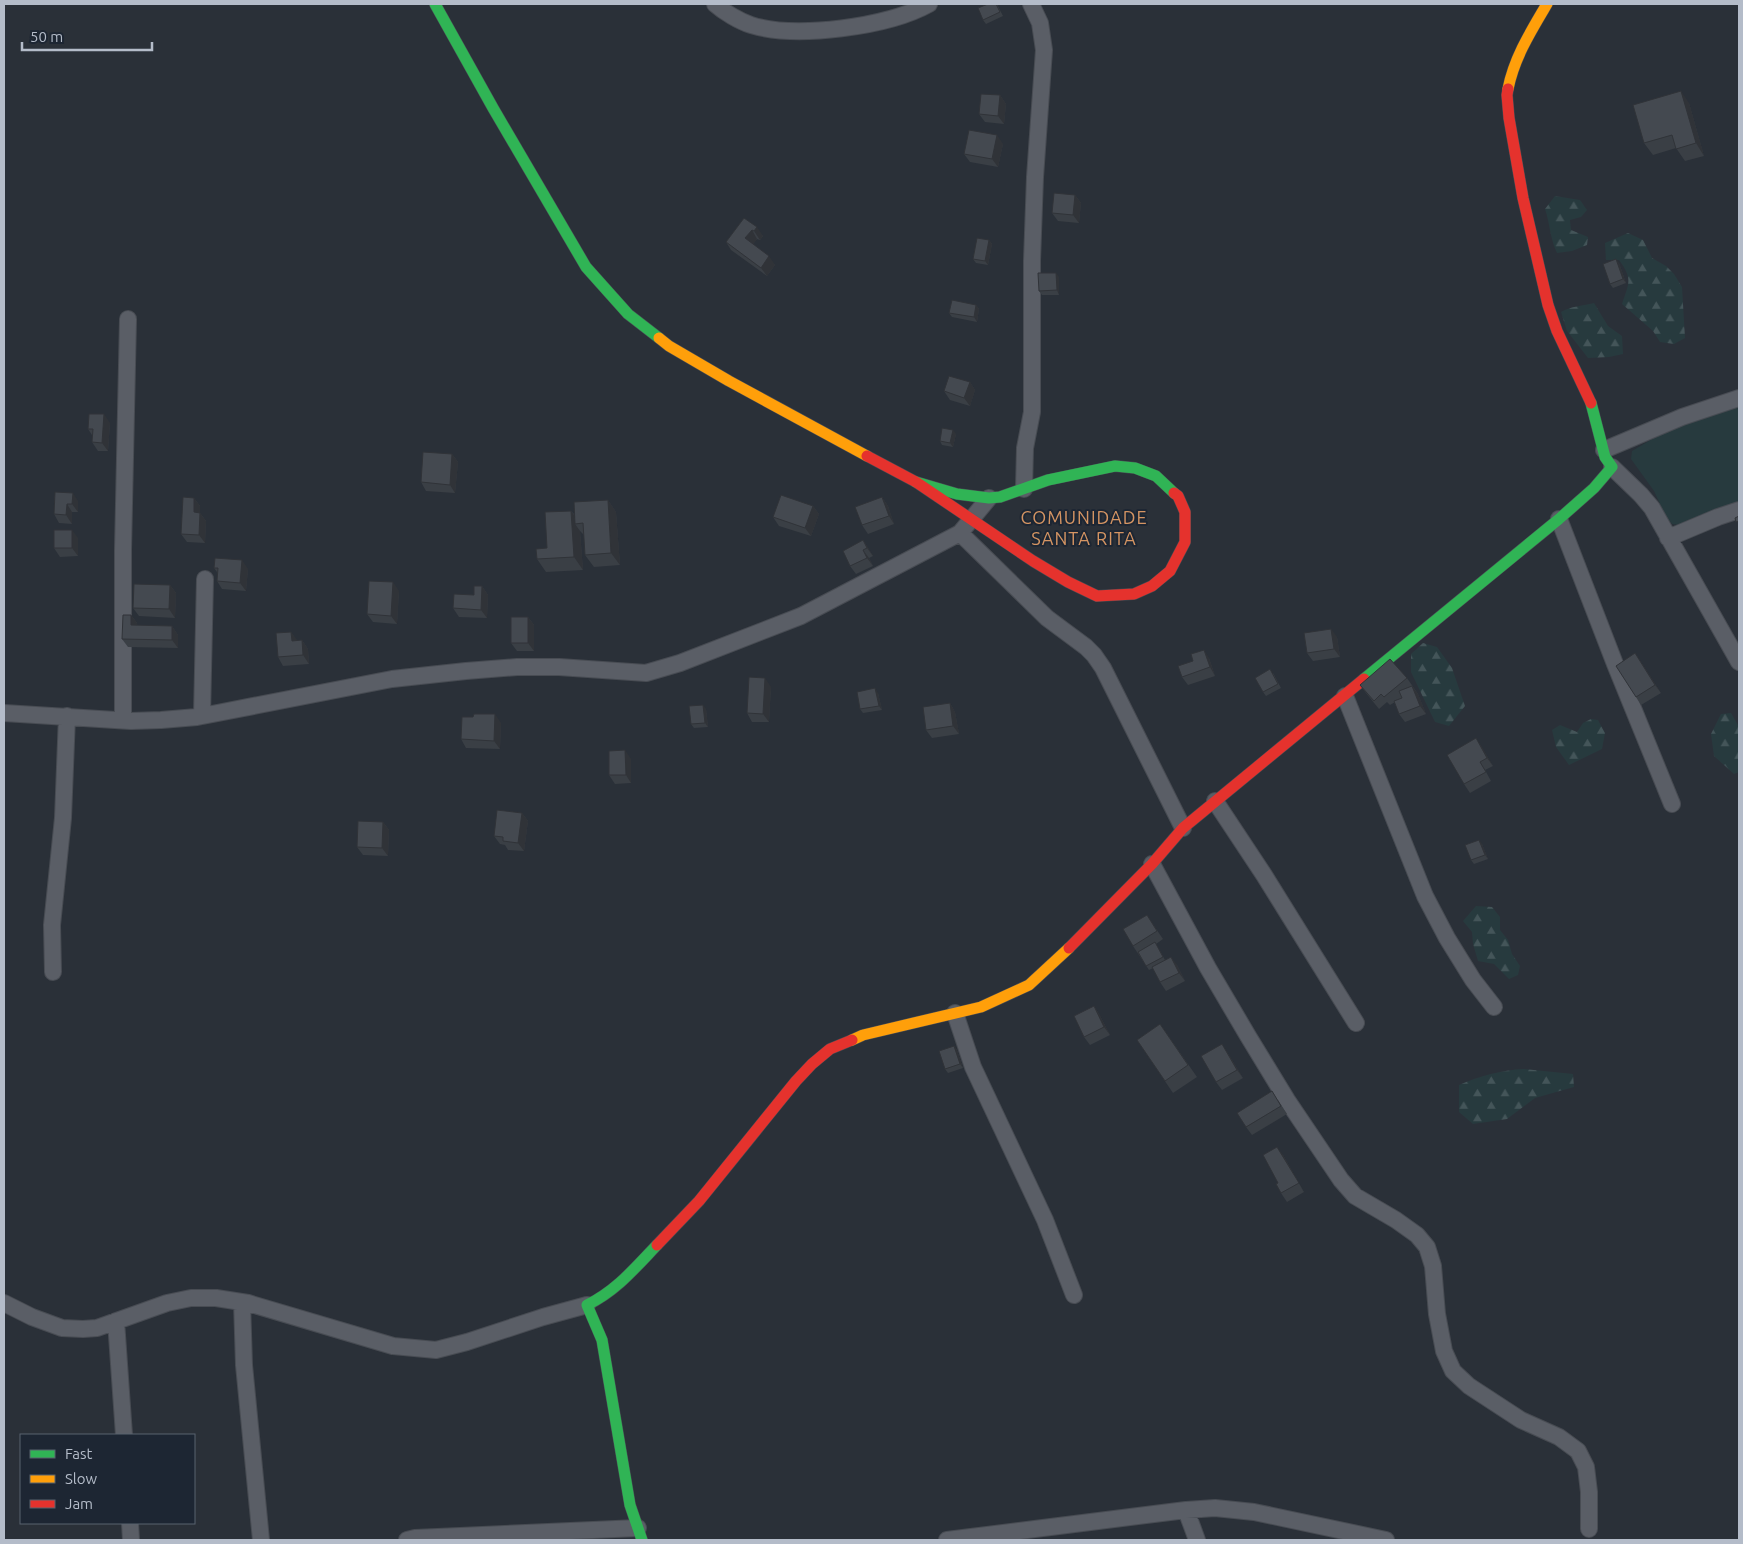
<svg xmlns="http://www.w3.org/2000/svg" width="1743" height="1544" viewBox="0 0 1743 1544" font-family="Ubuntu,sans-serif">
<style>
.grass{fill:#273a3e}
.forest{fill:url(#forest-firs)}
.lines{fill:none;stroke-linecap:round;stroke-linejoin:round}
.street-casing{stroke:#484c53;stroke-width:18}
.fast-casing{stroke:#484c53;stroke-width:12}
.slow-casing{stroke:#484c53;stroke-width:12}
.jam-casing{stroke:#484c53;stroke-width:12}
.street{stroke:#5a5e66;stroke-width:16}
.fast{stroke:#30b455;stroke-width:11}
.slow{stroke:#ff9f0a;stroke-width:11}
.jam{stroke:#e5322d;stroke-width:11}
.wall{fill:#3a3f45}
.shaded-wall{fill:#303338}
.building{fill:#444950;stroke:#303338}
.labels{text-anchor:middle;stroke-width:4;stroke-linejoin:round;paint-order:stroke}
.quarter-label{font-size:18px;letter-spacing:1px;fill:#d59563;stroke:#1d2633}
</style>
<defs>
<pattern id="forest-firs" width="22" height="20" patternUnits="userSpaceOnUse" patternTransform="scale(1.25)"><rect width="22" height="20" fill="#273a3e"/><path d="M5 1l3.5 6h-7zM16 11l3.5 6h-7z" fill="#445559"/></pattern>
</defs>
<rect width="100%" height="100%" fill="#2a3038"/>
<path class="grass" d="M1739,404V502L1679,525L1672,524L1666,517L1654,491L1631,459L1632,451L1676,425Z"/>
<path class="forest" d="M1555,196L1580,200L1587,210L1581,217L1570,220L1571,230L1588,237L1587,245L1572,251L1557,253C1550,238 1550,224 1545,209Z
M1628,233L1643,240L1652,258L1666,266L1674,274L1682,287L1685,338L1674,344L1660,342L1653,331L1622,304C1629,283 1633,279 1619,260H1606L1605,243Z
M1594,303L1608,326L1622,336L1623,354L1609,357L1588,358L1567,331L1561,312C1571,306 1583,306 1594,303Z
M1423,643L1437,647L1452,668L1465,706L1449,726L1435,722L1411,672V654Z
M1731,713L1739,727V772L1734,774L1714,756L1711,734L1721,714Z
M1591,719L1598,720L1605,733L1602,749L1569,765L1556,747L1552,730L1560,725L1577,732L1583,723Z
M1476,906L1492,907L1500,917V930L1508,940L1512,954L1520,966L1518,975L1509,979L1494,964L1478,961L1473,944L1472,932L1463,921Z
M1524,1069L1573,1074L1574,1087L1535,1098L1507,1119L1473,1124L1459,1112V1085C1480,1076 1501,1070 1524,1069Z"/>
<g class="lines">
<defs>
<path id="street" d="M715,4C724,12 739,21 751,25C796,39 888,27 929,4
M1604,450L1682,417L1739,398
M1612,467L1641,495L1652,508L1739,662
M1024,489L1025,448L1032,412V261L1035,177L1044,50L1040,23L1031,4
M1559,519L1615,664L1672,804
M960,533L1047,618L1086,647L1094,655L1103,668L1183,828
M1668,538L1718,517L1739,510
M1345,696L1425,896L1447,938L1473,980L1494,1007
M4,713L131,721L161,720L197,717L392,679L466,671L517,667H559L646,673L680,663L801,616L960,533L989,498
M202,716L205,579
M123,720V550L128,319
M1215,801L1264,875L1356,1023
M1152,864L1208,968L1248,1036L1287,1100L1341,1180L1355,1196L1396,1220L1417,1235L1427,1247L1433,1266L1437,1314L1444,1351L1453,1371L1469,1386L1521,1420L1559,1437L1578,1451L1586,1467L1589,1492V1529
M53,972L52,925L63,818L67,716
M955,1013L973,1067L1045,1220L1074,1295
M242,1302L244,1365L261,1540
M4,1303L32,1317L62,1328L83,1329L97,1328L167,1303L191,1298H216L248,1303L393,1346L436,1350L467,1342L543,1317L587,1305
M116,1321L124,1435
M1186,1510L1197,1540
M130,1523L131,1540
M407,1540L415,1538L638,1528
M947,1540L1186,1510L1215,1508L1254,1512L1386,1540"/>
<path id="fast" d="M435,4L493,108L586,267L628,314L659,338
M916,482L957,494L989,498L1000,497L1048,480L1115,466L1135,468L1156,476L1174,493
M1364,679L1559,519L1594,488L1612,467L1605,457L1591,403
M642,1540L630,1505L602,1340L587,1305C616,1291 635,1268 657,1245"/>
<path id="slow" d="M1508,89C1514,58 1531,31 1547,4
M659,338L669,346L729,381L867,456
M852,1040L863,1035L981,1007L1029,985L1069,948"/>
<path id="jam" d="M1508,89L1507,95L1509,118L1523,198L1548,305L1557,331L1591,403
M867,456L916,482L1033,561L1068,582L1097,596L1134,594L1152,586L1170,571L1185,542V512L1178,496L1174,493
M1069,948L1152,864L1183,828L1364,679
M657,1245L699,1201L796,1081L812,1064L830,1049L852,1040"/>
</defs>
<use href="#street" class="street-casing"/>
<use href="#fast" class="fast-casing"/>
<use href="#slow" class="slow-casing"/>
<use href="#jam" class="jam-casing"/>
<use href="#street" class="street"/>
<use href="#fast" class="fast"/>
<use href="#slow" class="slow"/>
<use href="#jam" class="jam"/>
</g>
<path class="wall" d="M988,4H997L1003,16L986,24L983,20Z
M1000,95L1006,104L1004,124L985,122L979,114Z
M1689,103L1704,156L1685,161L1676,148L1653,155L1644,143Z
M1003,144L998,167L970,162L964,154Z
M1075,195L1081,203L1079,223L1058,221L1052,213Z
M744,218L763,236L760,240L757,239L753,244L775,265L767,276L731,250L726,242Z
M989,240L992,244L988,265L976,263L973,259Z
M1619,263L1626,283L1613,288L1610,284Z
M1059,277V295H1042L1039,291Z
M976,305L979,309L977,322L952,317L949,313Z
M970,382L975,390L970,406L950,400L944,391Z
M110,423L108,451H98L92,442V435L88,429Z
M956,434L953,447L942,445L940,441Z
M452,454L458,462L455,493L426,491L421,482Z
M55,492L78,501V512H72V524L59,523L54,514Z
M882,497L888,506L894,524L868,534L862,525Z
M194,498L200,506V513L206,521L205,543L187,542L181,534Z
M608,500L616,512L620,565L594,567L585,555L584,535L580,531L583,570L546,572L537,559L547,548L571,511L575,515Z
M813,506L819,514L811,536L779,526L773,517Z
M78,538V556L60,557L54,548Z
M863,540L873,556L869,558L873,566L856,574L850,566Z
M214,568L248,569L246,591L222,589L217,581V572Z
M170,585L176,593L175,618L139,616L133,608Z
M482,586L488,595L487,618L459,617L453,608L474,595Z
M399,591L397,624L373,622L367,614Z
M131,615L137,623V625L172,626L178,635V648L128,647L122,639Z
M528,617L534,625V651H517L511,643Z
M291,632L297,641L302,640L308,649L309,664L283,666L278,657Z
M1337,637L1340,657L1313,661L1307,653Z
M1635,653L1661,693L1641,705L1636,697Z
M1209,658L1215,676L1188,685L1182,677Z
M1273,673L1281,688L1266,696L1263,692Z
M1407,678L1418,694L1426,714L1405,722L1399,714L1395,702L1390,705L1387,702L1379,709L1366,693L1360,685Z
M771,687L769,722H752L747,713Z
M878,693L882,710L863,713L860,709Z
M950,703L955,712L959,734L932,738L926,730Z
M706,709L708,727L694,728L691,724Z
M473,717L501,723L500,749L466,748L461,739Z
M1476,738L1493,766L1485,770L1491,781L1470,793L1464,784Z
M631,759V783L615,784L609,775Z
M522,813L528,821L524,851L508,850L505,845L500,844L494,836Z
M383,822L389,830L388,856L363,855L357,847Z
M1482,844L1488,859L1474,864L1471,860Z
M1152,923L1163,939L1156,944L1165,960L1177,965L1185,981L1166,991L1160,982L1153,968L1149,970L1133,946Z
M1094,1006L1099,1014L1110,1035L1090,1045L1084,1037Z
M1160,1024L1197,1077L1173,1093L1137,1040Z
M954,1046L957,1050L963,1068L948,1073L945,1069Z
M1227,1052L1243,1078L1222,1090L1216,1082Z
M1278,1100L1287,1114L1252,1135L1246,1127Z
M1283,1155L1304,1192L1287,1202L1281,1193L1278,1183Z"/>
<path class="shaded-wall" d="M1681,91L1689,103L1704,156L1696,143Z
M1000,95L1006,104L1004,124L998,116Z
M997,135L1003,144L998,167L992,159Z
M1075,195L1081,203L1079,223L1073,215Z
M757,227L763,236L760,240L754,231Z
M752,230L757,239L751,247L745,238Z
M989,240L992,244L988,265L985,261Z
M769,256L775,265L767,276L761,268Z
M1616,259L1619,263L1626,283L1623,279Z
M1056,273L1059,277V295L1057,290Z
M976,305L979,309L977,322L974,317Z
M970,382L975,390L970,406L964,398Z
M104,414L110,423L108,451L102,443Z
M953,430L956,434L953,447L950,443Z
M452,454L458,462L455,493L450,485Z
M73,493L78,501V512L72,504Z
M882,497L888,506L894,524L889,516Z
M194,498L200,506V521L194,512Z
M608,500L616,512L620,565L611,553Z
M67,504L72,512V524L66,515Z
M813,506L819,514L811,536L805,528Z
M571,511L580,523L575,524L580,531L583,570L574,557Z
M200,513L206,521L205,543L199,535Z
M72,530L78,538V556L72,548Z
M863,540L869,549L873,556L867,548Z
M863,550L869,558L873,566L867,558Z
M242,560L248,569L246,591L240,583Z
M393,582L399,591L397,624L391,616Z
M170,585L176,593L175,618L169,609Z
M482,586L488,595L487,618L481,610Z
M131,615L137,623L136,633L131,625Z
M528,617L534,625V651L528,643Z
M172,626L178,635V648L172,640Z
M1331,629L1337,637L1340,657L1334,649Z
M291,632L297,640L298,649L292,641Z
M302,640L308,649L309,664L303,655Z
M1204,650L1209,658L1215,676L1210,667Z
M1635,653L1641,662L1661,693L1655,685Z
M765,678L771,687L769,722L763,714Z
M1412,686L1418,694L1426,714L1420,706Z
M875,688L878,693L882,710L879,706Z
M950,703L955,712L959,734L953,726Z
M703,705L706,709L708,727L705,723Z
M495,714L501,723L500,749L494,741Z
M1476,738L1482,747L1493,766L1487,758Z
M625,750L631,759V783L626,775Z
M522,813L528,821L524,851L518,843Z
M383,822L389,830L388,856L382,848Z
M1479,840L1482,844L1488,859L1485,855Z
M1171,957L1177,965L1185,981L1179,973Z
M1094,1006L1099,1014L1110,1035L1104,1027Z
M1222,1044L1227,1052L1243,1078L1237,1070Z
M954,1046L957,1050L963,1068L960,1064Z
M1277,1147L1283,1155L1304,1192L1299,1183Z"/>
<path class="building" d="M988,4H996L1000,12L983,20L978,8Z
M1681,91L1696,143L1676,149L1672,135L1644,143L1633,105Z
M981,94L1000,95L998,116L979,114Z
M969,130L997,135L992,159L964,154Z
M1054,193L1075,195L1073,215L1052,213Z
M744,218L757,227L754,231L752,230L745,238L769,256L761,268L726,242Z
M977,238L989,240L985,261L973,259Z
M1616,259L1623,279L1610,284L1603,264Z
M1038,273H1056L1057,290L1039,291Z
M952,300L976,305L974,317L949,313Z
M949,376L970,382L964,398L944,391Z
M89,414H104L102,443L92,442L93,429H88Z
M942,428L953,430L950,443L940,441Z
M423,452L452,454L450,485L421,482Z
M55,492L73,493L72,504H67L66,515L54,514Z
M781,495L813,506L805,528L773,517Z
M183,497L194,498V512L200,513L199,535L181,534Z
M882,497L889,516L862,525L855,507Z
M608,500L611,553L585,555L583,523L575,524L574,502Z
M571,511L574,557L537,559L536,549L547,548L545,512Z
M1739,516V521L1736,522L1735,518Z
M54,530H72V548H54Z
M863,540L867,548L863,550L867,558L850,566L843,551Z
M215,558L242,560L240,583L217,581L218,568H214Z
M369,581L393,582L391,616L367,614Z
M134,584L170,585L169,609L133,608Z
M474,586H482L481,610L453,608L454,594L474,595Z
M123,615H131V625L172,626V640L122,639Z
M511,617H528V643H511Z
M1331,629L1334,649L1307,653L1304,633Z
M291,632L292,641L302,640L303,655L278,657L276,633Z
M1204,650L1210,667L1182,677L1178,666L1193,661L1191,654Z
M1635,653L1655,685L1636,697L1616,666Z
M1390,659L1407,678L1384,697L1381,694L1374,701L1360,685Z
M1270,669L1278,684L1263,692L1255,678Z
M749,677L765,678L763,714L747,713Z
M1412,686L1420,706L1399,714L1394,701L1402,698L1399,691Z
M875,688L879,706L860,709L857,692Z
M950,703L953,726L926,730L923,707Z
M703,705L705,723L691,724L689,706Z
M474,714H495L494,741L461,739L462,717H473Z
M1476,738L1487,758L1480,762L1486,772L1464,784L1447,755Z
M625,750L626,775H609V751Z
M497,810L522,813L518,843L503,841V837L494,836Z
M358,821L383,822L382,848L357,847Z
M1479,840L1485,855L1471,860L1465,845Z
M1147,915L1157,931L1133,946L1123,929Z
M1155,942L1163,957L1146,966L1138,952Z
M1171,957L1179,973L1160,982L1152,967Z
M1094,1006L1104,1027L1084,1037L1074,1016Z
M1160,1024L1188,1065L1165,1081L1137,1040Z
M1222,1044L1237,1070L1216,1082L1201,1056Z
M954,1046L960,1064L945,1069L939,1051Z
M1272,1091L1281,1106L1246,1127L1237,1113Z
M1277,1147L1299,1183L1281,1193L1276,1184L1278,1183L1263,1155Z"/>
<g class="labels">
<g class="quarter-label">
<text x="1084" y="524">COMUNIDADE<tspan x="1084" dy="21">SANTA RITA</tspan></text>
</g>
</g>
<rect width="1743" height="1544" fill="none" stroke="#b4bcc9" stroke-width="10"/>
<rect x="20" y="1434" width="175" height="90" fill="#1d2633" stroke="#59626f"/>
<rect x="30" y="1450" width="25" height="8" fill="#30b455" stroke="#59626f"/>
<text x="65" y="1459" font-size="15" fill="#b4bcc9">Fast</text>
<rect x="30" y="1475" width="25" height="8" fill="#ff9f0a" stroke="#59626f"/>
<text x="65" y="1484" font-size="15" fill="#b4bcc9">Slow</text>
<rect x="30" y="1500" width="25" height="8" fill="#e5322d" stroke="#59626f"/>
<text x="65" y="1509" font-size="15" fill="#b4bcc9">Jam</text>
<path d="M22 42v8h130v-8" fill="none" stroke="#b4bcc9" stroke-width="2.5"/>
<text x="30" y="42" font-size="15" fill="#b4bcc9" stroke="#1d2633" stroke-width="4" paint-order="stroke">50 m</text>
</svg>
